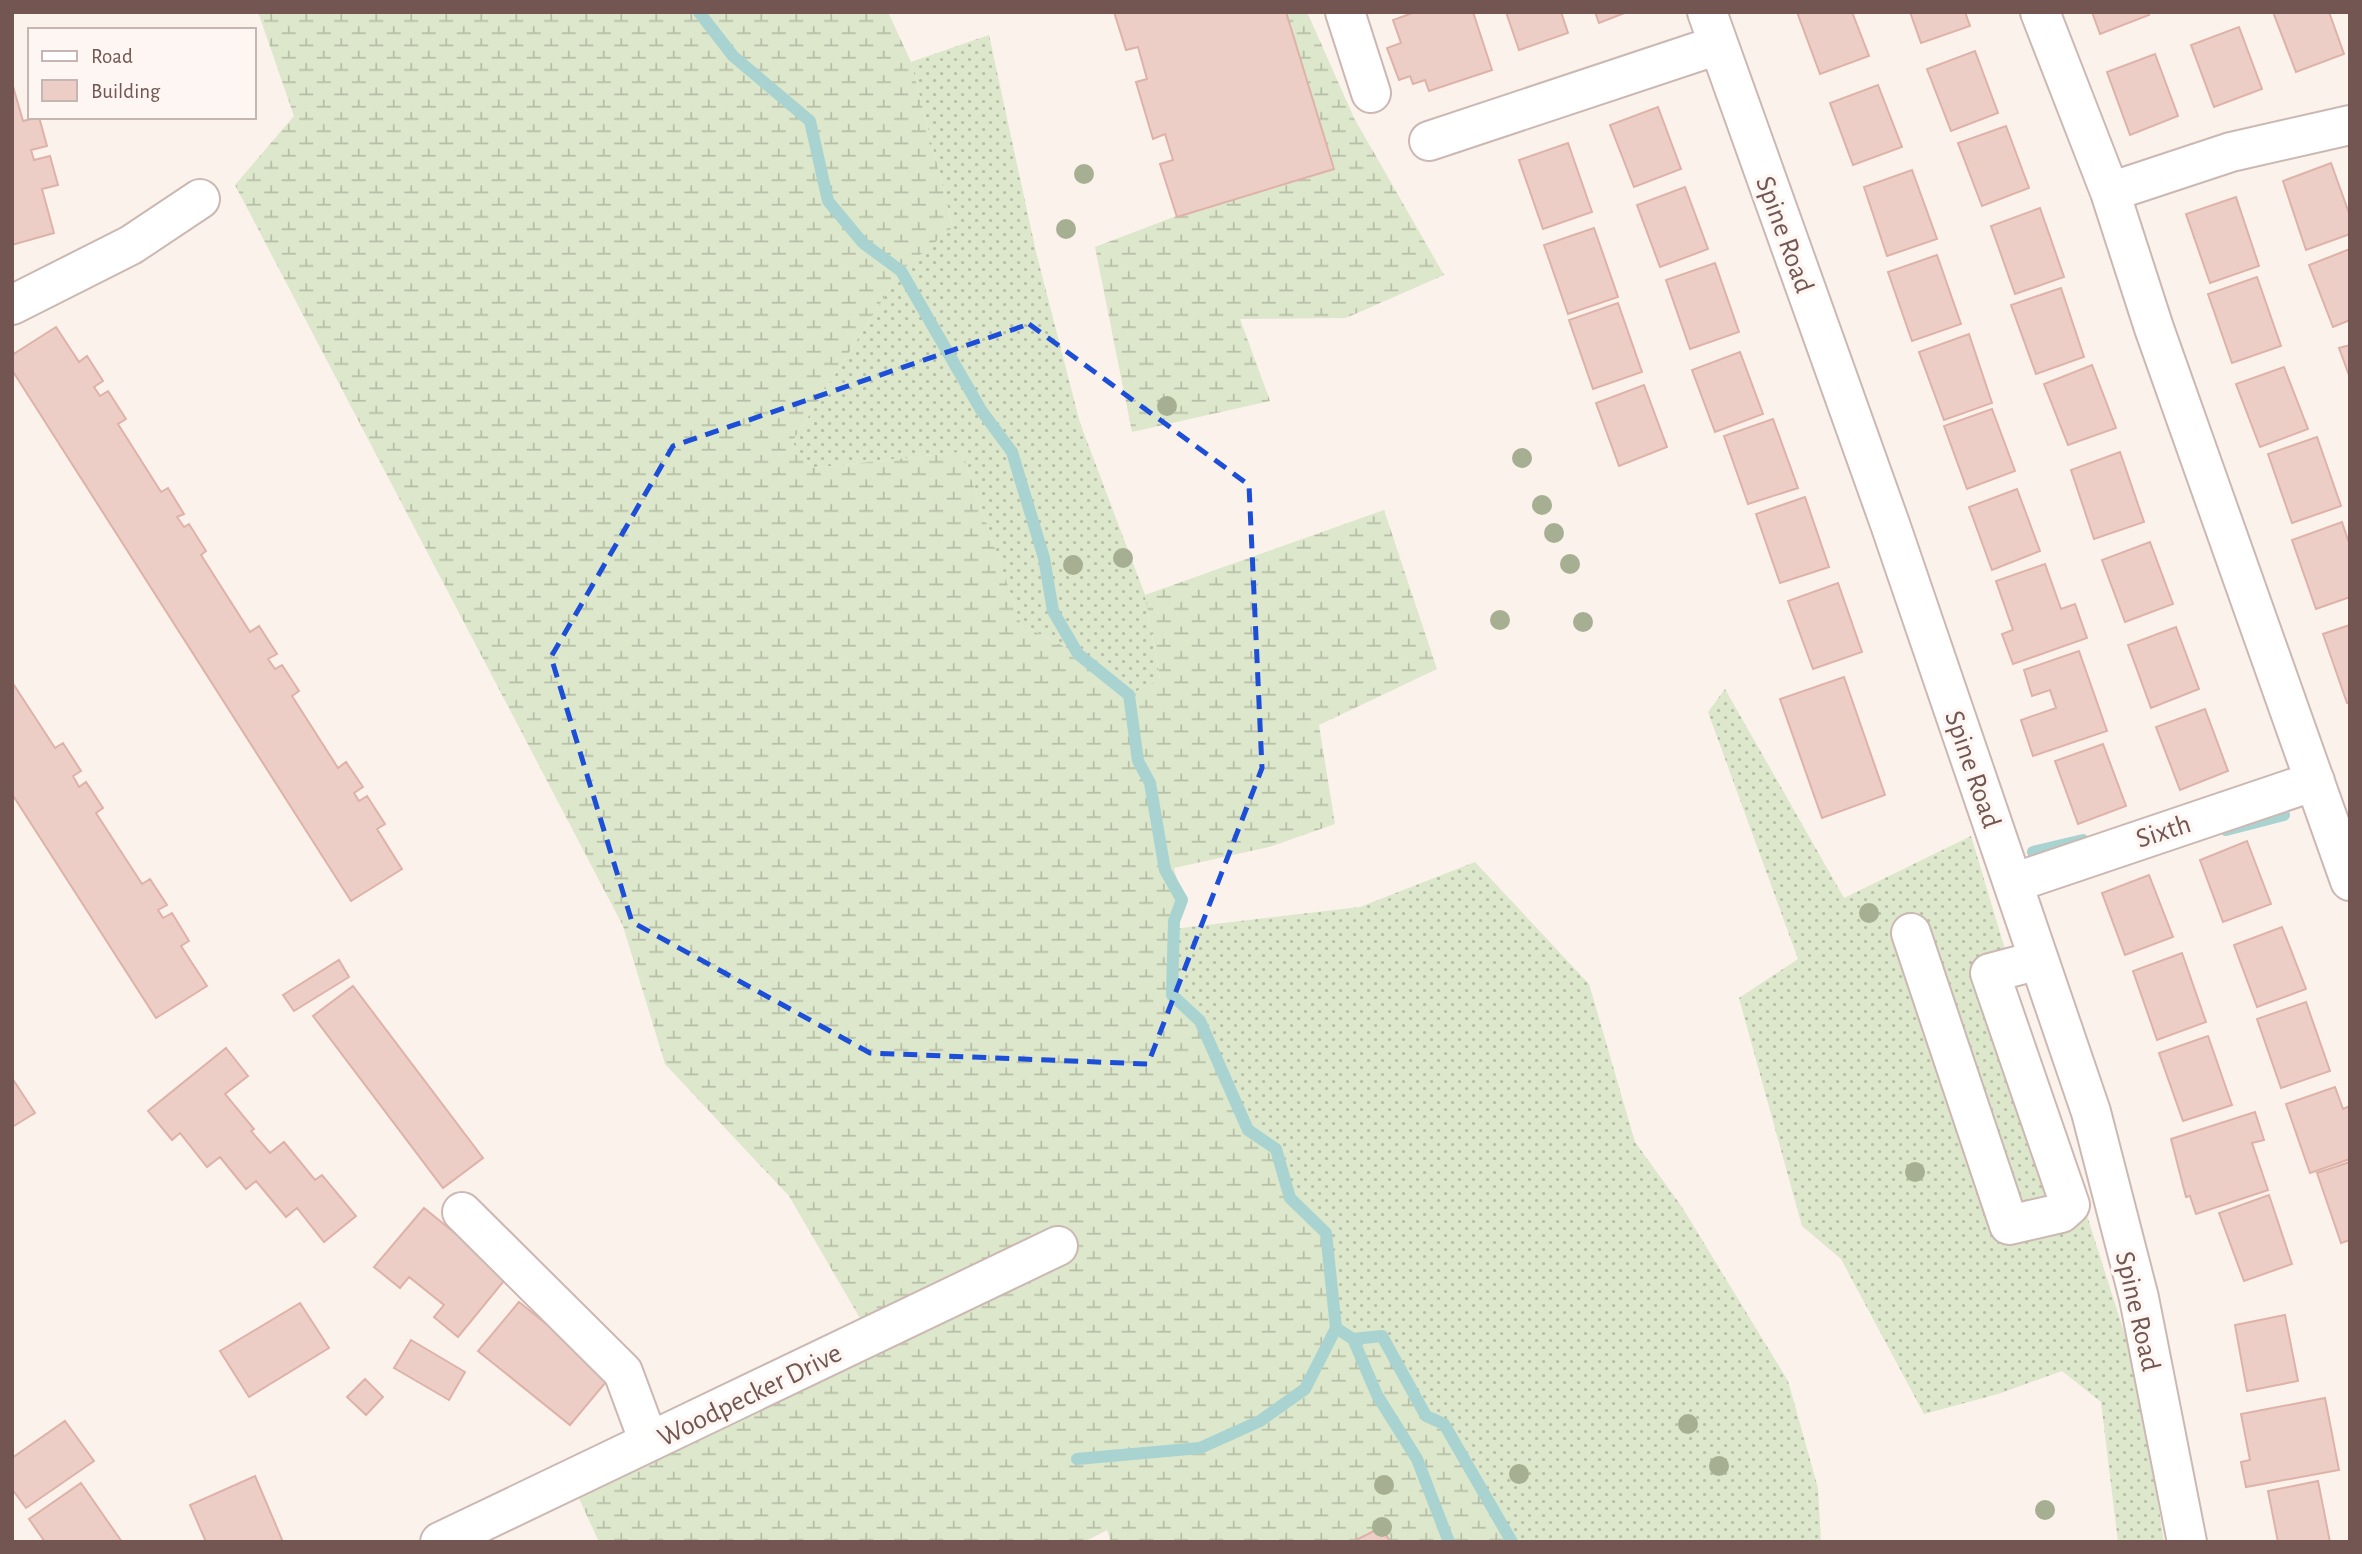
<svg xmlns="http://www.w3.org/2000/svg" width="2362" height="1554" viewBox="0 0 2362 1554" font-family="'Alegreya Sans',sans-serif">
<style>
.grass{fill:url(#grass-dots)}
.wetland{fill:url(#wetland-marsh)}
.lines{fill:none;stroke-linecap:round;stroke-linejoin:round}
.stream{stroke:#a9d3d1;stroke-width:12}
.building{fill:#edcec6;stroke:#deb2a8;stroke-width:2}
.minor-casing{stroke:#ccb8b2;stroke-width:42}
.minor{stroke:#fff;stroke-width:38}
.tree{fill:#a6af92}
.marked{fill:none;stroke:#1d4ed8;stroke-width:5;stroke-dasharray:14 9;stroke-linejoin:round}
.labels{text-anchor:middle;stroke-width:7;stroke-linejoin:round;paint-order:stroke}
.street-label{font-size:28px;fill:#735651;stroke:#fdf6f2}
</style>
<defs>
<pattern id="grass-dots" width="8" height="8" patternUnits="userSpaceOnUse" patternTransform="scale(1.75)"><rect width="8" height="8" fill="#dce7cb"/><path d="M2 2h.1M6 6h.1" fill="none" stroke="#b7bea7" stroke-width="1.8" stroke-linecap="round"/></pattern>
<pattern id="wetland-marsh" width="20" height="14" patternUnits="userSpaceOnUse" patternTransform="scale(1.75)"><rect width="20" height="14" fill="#dce7cb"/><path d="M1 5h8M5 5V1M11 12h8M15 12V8" fill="none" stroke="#b7bea7"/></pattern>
</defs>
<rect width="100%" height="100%" fill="#fbf2eb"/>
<path class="grass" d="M989,35L1036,252L1080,423L1145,595L1160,680L1129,695L1078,654L1021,624L962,452L812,468L792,442L901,271L953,227L911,62Z
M1725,689L1844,898L1971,836L2053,1109L2139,1379L2164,1542H2118L2101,1402L2062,1371L1998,1394L1924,1414L1841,1259L1802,1226L1739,998L1798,959L1708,712Z
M1475,862L1589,984L1635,1142L1682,1207L1788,1381L1818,1488L1821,1542H1512L1444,1424L1426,1416L1382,1337L1353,1339L1336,1328L1326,1233L1290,1198L1276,1149L1248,1130L1200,1021L1172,995L1173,929L1360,907Z"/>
<path class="wetland" d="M258,12H888L911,62L953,227L901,271L792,442L812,468L962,452L1021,624L1078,654L1129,695L1160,679L1145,595L1384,510L1437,669L1319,725L1335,824L1269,847L1174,868L1182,900L1173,929L1172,995L1200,1021L1248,1130L1276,1149L1290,1198L1326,1233L1336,1328L1353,1339L1382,1336L1426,1416L1444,1424L1512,1542H1111L1107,1530L1084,1542H599L566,1470L861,1320L789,1196L665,1064L623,926L235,185L294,116Z
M1139,12H1307L1354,118L1444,275L1346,318L1240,319L1270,401L1132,432L1095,247L1200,207L1335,169L1310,114Z"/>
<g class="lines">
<path class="stream" d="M699,12L733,56L810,121L828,201L863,243L901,271L981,410L1012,452L1044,558L1053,611L1078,654L1129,695L1138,761L1150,783L1165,870L1182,900L1174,921L1172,995L1200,1021L1248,1130L1276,1149L1290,1198L1326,1233L1336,1328L1353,1339L1382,1336L1426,1416L1444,1424L1512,1542
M2226,830L2284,815
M2033,852L2083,840
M1353,1339L1377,1395L1417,1459L1449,1542
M1077,1459L1200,1448L1260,1421L1305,1389L1336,1328"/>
</g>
<path class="building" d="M1114,12H1286L1334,169L1177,217L1160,164L1173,160L1165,134L1153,139L1136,82L1147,79L1138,47L1126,50Z
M1415,12H1473L1492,70L1429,91L1425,80L1413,84L1410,76L1399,80L1387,48L1401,43L1393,20Z
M1506,12H1561L1568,33L1519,50Z
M1595,12H1627L1599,23Z
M1797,12H1852L1869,56L1820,74Z
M1910,12H1965L1970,26L1921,43Z
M2092,12H2148L2149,15L2100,34Z
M2273,12H2329L2344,54L2296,72Z
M2239,27L2262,89L2214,107L2191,45Z
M1975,51L1998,113L1951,131L1927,69Z
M2155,54L2178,116L2130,135L2107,72Z
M12,83L23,121L39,117L47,146L31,150L34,160L50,156L58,185L42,189L54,233L12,245Z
M1878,85L1902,147L1853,165L1830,103Z
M1658,107L1681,169L1634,187L1610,125Z
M2006,126L2029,188L1982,206L1958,143Z
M1568,143L1592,212L1543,229L1519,160Z
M2331,163L2350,216V234L2306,250L2283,181Z
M1912,170L1937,239L1887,256L1864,187Z
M1685,187L1708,249L1660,267L1637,205Z
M2236,197L2259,266L2210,283L2186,214Z
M2040,208L2064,277L2015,294L1991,226Z
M1594,228L1618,297L1568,314L1544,245Z
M2350,249V320L2333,327L2309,265Z
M1937,255L1961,324L1912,341L1888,272Z
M1715,263L1739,332L1690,349L1666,280Z
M2257,277L2281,346L2232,363L2208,294Z
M2061,288L2084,357L2036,374L2011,305Z
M1618,303L1642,372L1593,389L1569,320Z
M56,327L79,362L87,356L103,381L94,387L100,396L108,391L126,419L118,424L161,492L168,488L184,514L177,517L184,527L189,524L206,551L201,555L250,632L259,626L277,654L268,659L275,669L282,665L299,691L292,696L338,768L346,762L363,787L354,793L359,801L367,796L385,824L377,829L402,869L351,901L12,370V355Z
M1969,334L1992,403L1944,420L1919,352Z
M2350,345V378L2339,348Z
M1740,352L1763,414L1715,432L1692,370Z
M2092,365L2116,428L2068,445L2044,384Z
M2284,367L2308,429L2260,447L2236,384Z
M1644,385L1667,447L1619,466L1596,403Z
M1992,409L2015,471L1967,489L1944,426Z
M1773,419L1798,488L1748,504L1724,436Z
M2317,437L2341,506L2292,523L2268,454Z
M2120,452L2144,522L2094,539L2071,470Z
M2017,489L2040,551L1992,570L1969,507Z
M1805,497L1829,567L1780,583L1756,514Z
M2342,522L2350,546V597L2316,609L2292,540Z
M2150,542L2173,604L2125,622L2102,560Z
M2045,564L2061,609L2075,604L2087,638L2013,664L2002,634L2013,630L1996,581Z
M1838,583L1862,652L1813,669L1788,601Z
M2350,625V702L2347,703L2323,634Z
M2176,627L2199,689L2151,708L2128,645Z
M2079,651L2107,731L2033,756L2021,720L2056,708L2050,690L2032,696L2024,670Z
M1844,677L1885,795L1822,818L1780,699Z
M12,682L55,748L63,743L81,771L73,776L79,787L86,782L103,808L96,813L142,884L150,879L167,905L158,910L163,918L172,913L189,941L181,946L207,986L156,1018L12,794Z
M2205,709L2228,771L2180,790L2156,727Z
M2103,744L2126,806L2078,824L2055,761Z
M2247,841L2271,904L2223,922L2200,860Z
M2149,875L2173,937L2125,955L2102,893Z
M2282,927L2306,989L2257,1007L2234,945Z
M2182,953L2206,1022L2157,1040L2133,971Z
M339,960L349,977L294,1011L283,995Z
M353,986L483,1158L443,1188L313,1016Z
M2306,1002L2330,1071L2281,1088L2257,1019Z
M2208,1036L2232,1105L2183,1121L2159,1053Z
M226,1048L248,1076L225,1094L254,1129L251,1131L270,1153L284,1142L315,1180L322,1175L356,1216L324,1242L297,1208L286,1217L256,1181L246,1189L220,1157L207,1167L180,1133L172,1140L148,1111Z
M12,1078L35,1113L12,1127Z
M2335,1087L2343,1109L2350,1106V1159L2310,1173L2286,1104Z
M2255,1112L2264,1140L2252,1143L2268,1190L2196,1214L2190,1196L2186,1197L2171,1139Z
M2350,1162V1240L2341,1243L2317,1173Z
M2269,1195L2292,1264L2244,1281L2219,1213Z
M424,1208L508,1276L458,1337L434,1317L444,1305L409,1277L400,1288L374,1267Z
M519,1302L611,1376L570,1425L478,1351Z
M300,1303L329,1348L249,1397L220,1351Z
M2285,1315L2298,1381L2247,1391L2235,1325Z
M411,1340L465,1372L449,1400L394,1368Z
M365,1379L383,1397L366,1415L347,1397Z
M2325,1398L2339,1470L2246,1487L2241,1462L2250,1460L2241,1414Z
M65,1421L94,1461L26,1508L12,1489V1458Z
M255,1476L283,1542H206L190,1505Z
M2318,1481L2330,1542H2278L2268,1491Z
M81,1483L122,1542H45L29,1519Z
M1382,1527L1390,1542H1352Z"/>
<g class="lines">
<defs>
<path id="minor" d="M1345,12L1371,93
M1707,12L1890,524L2091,1112L2139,1298L2187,1542
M2040,12L2110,192L2154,328L2350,881
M1429,141L1718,45
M2110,192L2231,152L2350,125
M12,305L131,245L200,199
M2013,883L2315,781
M1911,933L2009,1225L2061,1213L2070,1205L1990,973L2039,960
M462,1212L623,1372L649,1442
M440,1542L1058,1246"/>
</defs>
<use href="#minor" class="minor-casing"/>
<use href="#minor" class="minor"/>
</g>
<g class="tree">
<circle cx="1084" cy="174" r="10"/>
<circle cx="1066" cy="229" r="10"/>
<circle cx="1167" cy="406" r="10"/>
<circle cx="1522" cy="458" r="10"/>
<circle cx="1542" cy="505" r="10"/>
<circle cx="1554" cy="533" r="10"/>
<circle cx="1123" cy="558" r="10"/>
<circle cx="1570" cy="564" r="10"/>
<circle cx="1073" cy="565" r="10"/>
<circle cx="1500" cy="620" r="10"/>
<circle cx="1583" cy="622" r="10"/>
<circle cx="1869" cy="913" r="10"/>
<circle cx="1915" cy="1172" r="10"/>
<circle cx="1688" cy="1424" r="10"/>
<circle cx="1719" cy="1466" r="10"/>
<circle cx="1519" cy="1474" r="10"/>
<circle cx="1384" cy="1485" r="10"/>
<circle cx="2045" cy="1510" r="10"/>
<circle cx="1382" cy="1527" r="10"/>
</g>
<path class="marked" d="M1029,324L1249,485L1262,768L1148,1064L870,1053L632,922L551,657L673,446Z"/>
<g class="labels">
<g class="street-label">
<text transform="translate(1786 234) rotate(70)" y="10">Spine Road</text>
<text transform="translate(1974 769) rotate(71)" y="10">Spine Road</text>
<text transform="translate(2163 830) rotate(-18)" y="10">Sixth</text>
<text transform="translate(2139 1311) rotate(77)" y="10">Spine Road</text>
<text transform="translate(749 1394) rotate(-26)" y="10">Woodpecker Drive</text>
</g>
</g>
<rect width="2362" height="1554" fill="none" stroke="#735651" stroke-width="28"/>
<rect x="28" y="28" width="228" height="91" fill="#fdf6f2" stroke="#c6b6b2" stroke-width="2"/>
<rect x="42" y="51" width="35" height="10" fill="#ffffff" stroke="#c6b6b2" stroke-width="2"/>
<text x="91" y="63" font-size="21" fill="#735651">Road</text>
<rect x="42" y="80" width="35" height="21" fill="#edcec6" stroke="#c6b6b2" stroke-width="2"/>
<text x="91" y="98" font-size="21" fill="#735651">Building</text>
</svg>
